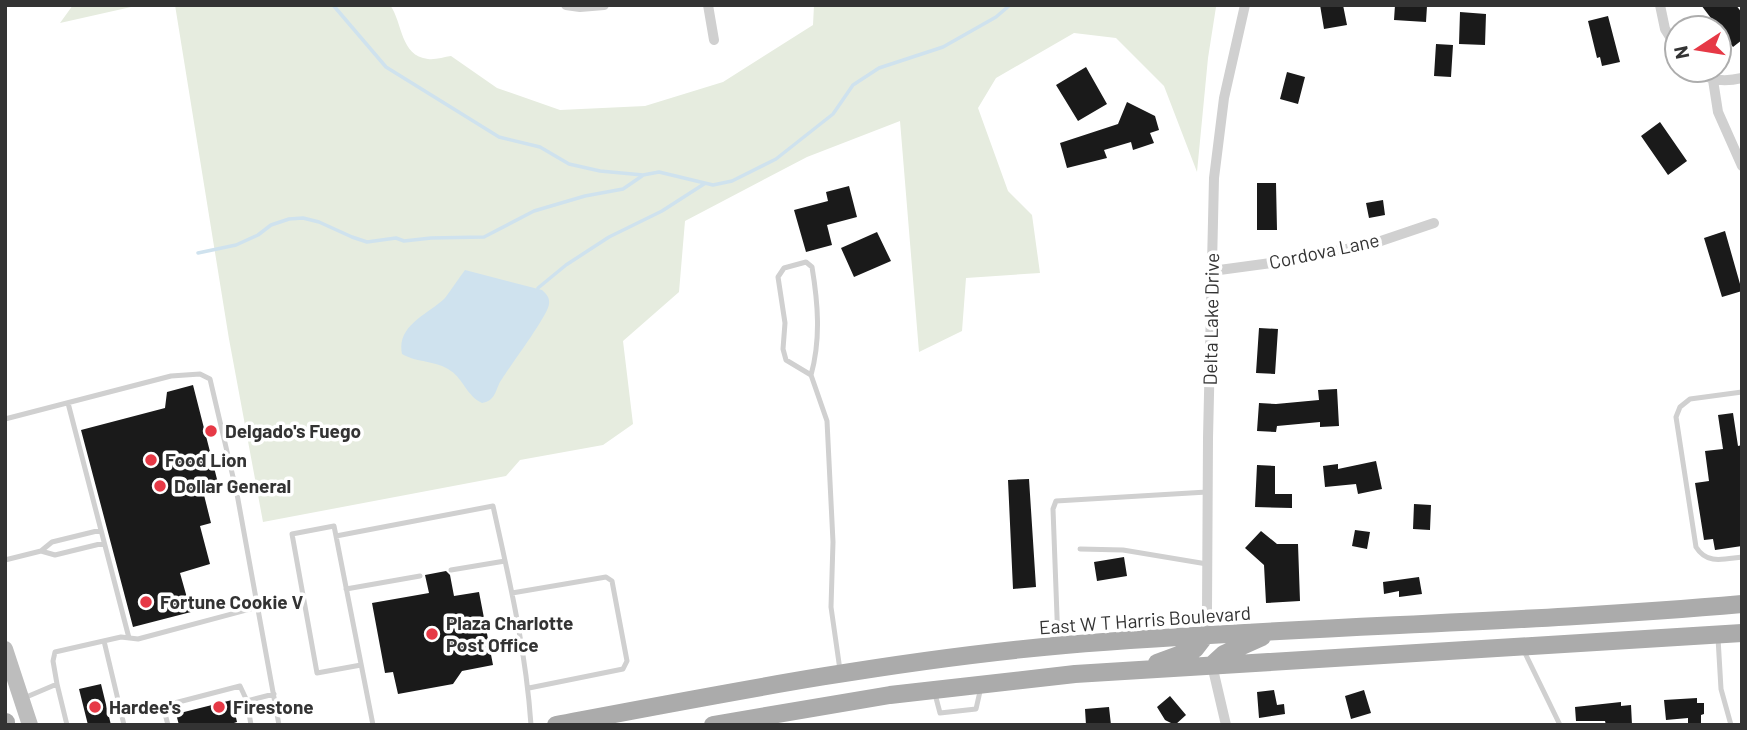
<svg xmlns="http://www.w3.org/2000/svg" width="1747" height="730" viewBox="0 0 1747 730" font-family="Barlow,sans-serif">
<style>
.green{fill:#e6ecdf}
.water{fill:#cfe2ee}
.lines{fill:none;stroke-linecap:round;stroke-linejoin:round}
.stream{stroke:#cfe2ee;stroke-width:3.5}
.building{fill:#1a1a1a}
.lane{stroke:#d0d0d0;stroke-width:5}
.street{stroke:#d0d0d0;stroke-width:10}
.secondary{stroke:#bdbdbd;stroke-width:16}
.primary{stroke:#ababab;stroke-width:18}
.poi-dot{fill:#e63946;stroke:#fff;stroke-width:2.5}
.labels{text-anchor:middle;stroke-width:7;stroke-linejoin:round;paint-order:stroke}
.street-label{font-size:19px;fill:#333;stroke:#fff}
.poi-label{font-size:19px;font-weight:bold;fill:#333;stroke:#fff;text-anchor:start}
</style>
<rect width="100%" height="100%" fill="#fff"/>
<path class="green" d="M73,5H140L60,23Z
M175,5H390C403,23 400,56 428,59C435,60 444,57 451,56L497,88L560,110L645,106L723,82L813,25L814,5L1216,7L1208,58L1197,172L1164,86L1116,38L1074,33L996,78L978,108L1008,191L1032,215L1040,273L966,278L962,331L919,352L900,121L807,157L685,221L679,292L623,341L633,424L603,445L520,460L506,476L263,522L229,339Z"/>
<path class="water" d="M465,270L542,290C546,294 550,297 549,304C548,316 508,368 499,384C495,393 494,401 482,403C467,396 463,379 451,371C436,360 417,363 402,354C396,325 429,314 445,298C452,289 458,279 465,270Z"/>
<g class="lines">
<path class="stream" d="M333,5L386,67L499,137L540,147L569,164L600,171L643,175L659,172L713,185L732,181L776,159L833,114L853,85L879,68L943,47L996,17L1010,5
M198,253L236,245L258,235L271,225L289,219L303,218L319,222L352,237L367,242L396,238L404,241L431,238L484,237L534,211L585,196L623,189L642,176
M538,288L566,265L609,237L662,211L704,184"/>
</g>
<path class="building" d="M1320,5H1343L1347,25L1324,29Z
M1395,5L1427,6L1426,22L1394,20Z
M1701,5H1736L1742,13V40L1733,47Z
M1460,12L1486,14L1485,45L1459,44Z
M1608,16L1620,62L1602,66L1600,57L1597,58L1588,21Z
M1436,44L1453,45L1451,77L1434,76Z
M1086,67L1107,104L1078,121L1056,85Z
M1287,72L1305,77L1298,104L1280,99Z
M1127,102L1155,116L1159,130L1150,133L1154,143L1133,150L1131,142L1104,150L1107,158L1067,168L1060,143L1118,124Z
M1660,122L1687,161L1668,175L1641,136Z
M1257,183H1276L1277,230H1257Z
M849,186L857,217L827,225L832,245L806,252L794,210L828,201L826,192Z
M1383,200L1385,215L1369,218L1366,203Z
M1725,231L1742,291L1722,297L1704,238Z
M877,232L891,261L854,277L841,248Z
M1259,328L1278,329L1275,374L1256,373Z
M193,385L220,491L204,495L211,523L200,526L210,564L180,573L191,612L133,627L81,430L165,408L167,392Z
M1337,389L1339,426L1320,427V422L1277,426L1276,432L1257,431L1259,403L1276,404L1319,400L1318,390Z
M1733,413L1738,446L1742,445V546L1715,550L1713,539L1704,540L1695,483L1709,481L1705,451L1723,449L1718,415Z
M1376,461L1382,489L1358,494L1356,484L1325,487L1323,466L1338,464V469Z
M1257,465L1275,466V494H1292V508L1255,507Z
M1029,479L1036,587L1013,589L1008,480Z
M1414,504L1431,505L1430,530L1413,529Z
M1355,530L1370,532L1367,549L1352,546Z
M1261,531L1277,544H1298L1300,601L1266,603L1264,565L1245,548Z
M1124,557L1127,576L1097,581L1094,562Z
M446,571L450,575L454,596L479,592L493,665L462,671L453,684L398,694L393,672L385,673L372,603L429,593L425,575Z
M1419,577L1422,594L1399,597V591L1384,594L1383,582Z
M101,684L111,725H88L79,689Z
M1274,690L1277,705L1284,704L1285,714L1259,718L1257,692Z
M1364,690L1371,713L1351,719L1345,696Z
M1170,696L1186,715L1175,725L1165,720L1157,707Z
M1697,698V703H1704V714L1701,715V725H1688V718L1666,720L1664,700Z
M232,700L237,722L228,725H179L176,714Z
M1621,702V706L1631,705L1632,725H1606L1605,721H1576L1575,707Z
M1109,707L1111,725H1086L1085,709Z"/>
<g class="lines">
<path class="lane" d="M811,375C821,339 818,303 812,267L806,262L784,268L778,277L785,323L783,349L786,360L811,375L827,421L833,542L831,607L840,670
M1742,392L1690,399L1680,407L1676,417L1696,547C1707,565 1724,559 1742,557
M68,403L129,638
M5,419L171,376L200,374L210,379L237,494L279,725
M336,536L334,526L292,534L317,673L361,665
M1080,549L1123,550L1207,564
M41,551L55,555L104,543
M5,560L41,551L52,542L101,530
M451,570L505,561
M346,589L420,576
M512,593L606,577L612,581L627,661L623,669L529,688
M1718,638L1721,689L1731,725
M104,641L124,725
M1058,643L1053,509L1056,501L1207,492
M1523,649L1560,725
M57,684L67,725
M935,694L940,713L976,709L981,687
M24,698L57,684L53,661L55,652L121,637L138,639L258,607
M247,701L274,694
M168,725L163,706L240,686L247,701L251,725
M373,725L336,536L493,506C509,578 526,651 531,725"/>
<path class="street" d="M566,5L580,7L604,5
M708,5L714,40
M1660,5L1665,29L1677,48
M1696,70C1710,81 1724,82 1742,78
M1713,80L1718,112L1742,166
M1212,271L1286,261L1372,244L1434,223
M1205,636L1207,611L1208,438L1214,178L1224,98L1245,5
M1212,665L1226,725"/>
<path class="secondary" d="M5,649L30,725"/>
<path class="primary" d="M1157,663L1195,649L1205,636
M1212,665L1224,654L1262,637
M6,725V722
M556,725C725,693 894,660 1065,645C1290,626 1517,624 1742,604
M713,725L890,695L1075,674L1742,633"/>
</g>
<g class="poi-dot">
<circle cx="211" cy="431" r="7"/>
<circle cx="151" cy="460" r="7"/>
<circle cx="160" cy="486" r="7"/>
<circle cx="146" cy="602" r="7"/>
<circle cx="432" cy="634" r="7"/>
<circle cx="95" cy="707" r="7"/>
<circle cx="219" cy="707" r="7"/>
</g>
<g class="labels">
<g class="street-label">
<text transform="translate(1324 251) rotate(-12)" y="7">Cordova Lane</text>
<text transform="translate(1211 319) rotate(-89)" y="7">Delta Lake Drive</text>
<text transform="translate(1145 620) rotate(-4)" y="7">East W T Harris Boulevard</text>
</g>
<g class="poi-label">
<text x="225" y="438">Delgado's Fuego</text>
<text x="165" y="467">Food Lion</text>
<text x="174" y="493">Dollar General</text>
<text x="160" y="609">Fortune Cookie V</text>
<text x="446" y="630">Plaza Charlotte<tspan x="446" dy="22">Post Office</tspan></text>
<text x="109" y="714">Hardee's</text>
<text x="233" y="714">Firestone</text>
</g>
</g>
<rect width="1747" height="730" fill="none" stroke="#333333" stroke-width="14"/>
<g transform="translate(1698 49) rotate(258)"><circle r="33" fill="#ffffff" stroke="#adadad" stroke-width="2"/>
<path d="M0-5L12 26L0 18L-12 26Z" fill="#e63946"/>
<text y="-10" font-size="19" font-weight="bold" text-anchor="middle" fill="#333333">N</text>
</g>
</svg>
